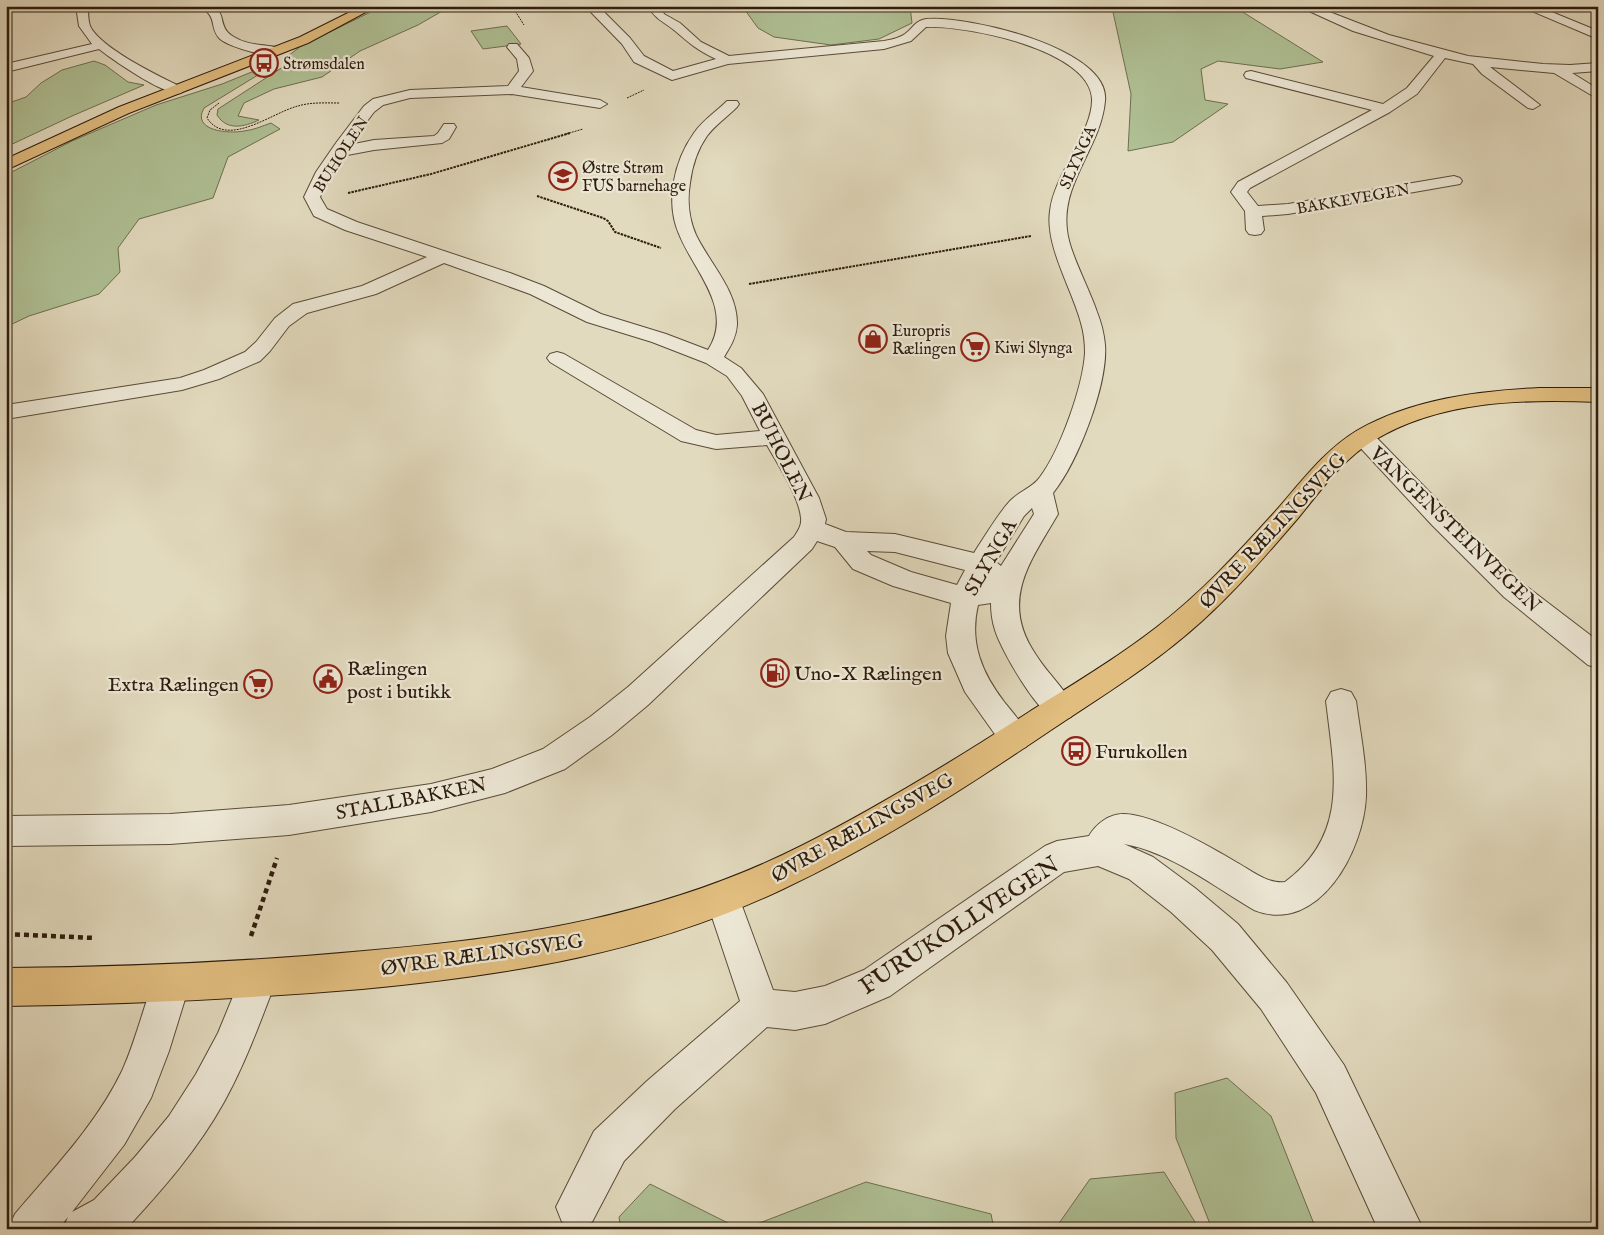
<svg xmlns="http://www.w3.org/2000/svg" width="1604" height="1235" viewBox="0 0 1604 1235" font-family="'IM FELL English',serif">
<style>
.green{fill:#afc094;stroke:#6e6e50}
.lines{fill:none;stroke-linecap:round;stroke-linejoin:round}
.minor-casing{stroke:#5a4b38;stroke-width:2}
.major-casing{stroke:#2d1b0c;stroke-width:2}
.path-far2{stroke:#2d1b0c;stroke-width:1;stroke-dasharray:2 1;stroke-linecap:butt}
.path-far1{stroke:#2d1b0c;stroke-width:2;stroke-dasharray:2.5 1;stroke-linecap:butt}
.path{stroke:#2d1b0c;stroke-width:4.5;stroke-dasharray:5 4;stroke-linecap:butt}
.minor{fill:#ece7d5;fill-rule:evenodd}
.major{fill:#e1bd7f;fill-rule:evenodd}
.labels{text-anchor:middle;stroke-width:4.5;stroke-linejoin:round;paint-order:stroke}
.far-poi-label{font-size:16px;fill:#2d1b0c;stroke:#ece7d5;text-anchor:start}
.far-street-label{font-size:16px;fill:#2d1b0c;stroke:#ece7d5}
.street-label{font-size:20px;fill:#2d1b0c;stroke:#ece7d5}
.poi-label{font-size:20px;fill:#2d1b0c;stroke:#ece7d5;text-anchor:start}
.near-street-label{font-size:24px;fill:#2d1b0c;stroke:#ece7d5}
</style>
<rect width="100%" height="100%" fill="#e2dabe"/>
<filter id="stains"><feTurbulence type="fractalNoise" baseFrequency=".004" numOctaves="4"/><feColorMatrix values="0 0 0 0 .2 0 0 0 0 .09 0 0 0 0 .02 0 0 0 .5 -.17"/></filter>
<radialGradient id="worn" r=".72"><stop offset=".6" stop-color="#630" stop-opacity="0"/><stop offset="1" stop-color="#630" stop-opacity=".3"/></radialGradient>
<path class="green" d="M383,6H451L418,25L360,51L322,77L274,89L244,103L238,116L259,120C244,127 227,131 217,115L218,109L286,65L290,61L288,56L301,46Z
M742,6H910L912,23L879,39L831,45L774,37L758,28Z
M1110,6H1233L1323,62L1280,69L1218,61L1201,69L1205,100L1228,104L1173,142L1128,151L1131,94L1113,12Z
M507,26L521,44L483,49L471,31Z
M94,61L105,65L128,82L144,85L72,116L6,147V104L26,97L41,83L62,70Z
M274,63V64L271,67L204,108C191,131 229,134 244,131C254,130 262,126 271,123L280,129L228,157L213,198L139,219L118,248L120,272L99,294L29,316L6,327V175L72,141L156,105L222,84Z
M1227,1078L1271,1116L1316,1229H1212L1176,1138L1175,1093Z
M1164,1172L1195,1222L1196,1229H1055L1090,1179Z
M866,1182L991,1214L994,1229H744Z
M650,1184L740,1229H621L619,1217Z"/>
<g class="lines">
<defs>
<path id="minor" d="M76,6H88C88,13 88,20 90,26C100,48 159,76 181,87L183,90L181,93C166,97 113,60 99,49L6,72V64L92,44L79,26Z
M200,6C233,6 213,25 234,37C248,46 265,44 280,48L282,51C274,61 229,47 220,39C211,30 215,21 209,14C207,11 203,9 200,6Z
M585,6H598L630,38L644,56L673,71L716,59C697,50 689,43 674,30C663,21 656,20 648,6H660L664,14L680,23L701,42L729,56L884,41C890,40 899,38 905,34C913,28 915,21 926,19C965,15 1111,48 1105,101C1101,147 1061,182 1067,230C1069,252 1089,288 1097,312C1101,322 1104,333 1105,345C1108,384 1078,462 1053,493L1058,514C1030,562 999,601 1036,655C1048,674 1065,689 1075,708L1071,717C1067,718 1063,720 1059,720C1040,719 1000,648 995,630C992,621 991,612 991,603L978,605C969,643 982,673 1005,703C1014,714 1024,725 1030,738L1026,747L1015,751L1004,747L965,692L948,653L946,636L951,603L893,586L853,569L835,547L817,541L812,549L648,705L612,735L565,769L505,793L431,812L289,835L170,844L6,846V816L170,814L289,805L431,784L492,769L543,749L590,717L628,687L794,537C798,531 802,525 801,518C799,496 778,465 767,445L716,449L681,441L550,362L547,358L550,354L557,352L564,354L696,430L716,435L760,431L742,396L727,376L706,363L652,342L587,322L530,294L444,263L376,294L307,313L289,326L270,351L260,361L219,379L182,390L6,419V405L180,378L204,370L245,352L256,342L275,318L293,304L362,286L427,257L345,230L314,216L304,197L316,172L336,143L364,106L373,99L410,90L508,86L519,71L517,59L507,47L509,44H517L529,58L533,71L521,87L600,100L607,104L600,108L512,94L410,98L383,105L374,112L349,145L374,140L434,136L438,133L444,124H454L456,127L449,139L442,143L374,150L342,156L332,172L320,197L327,209L357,222L510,273L544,286L601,314L666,334L708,350C735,309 693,270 679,234C665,202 674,161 694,133C703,120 716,112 727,101H737L739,104L737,107C727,117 715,125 707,136C697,150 692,167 690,183C687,200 689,219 696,235C710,264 738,291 737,325C736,338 730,347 724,357L741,368L763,394L819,498L826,519L825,524L846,532L895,534L974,553C983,539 1000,511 1011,500C1020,491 1032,488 1040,477C1060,451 1083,386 1085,353C1085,343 1084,333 1081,323C1072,289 1045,246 1050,211C1054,174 1093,132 1092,99C1090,49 964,25 926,27L911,41L884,49L728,64L672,80L634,62L622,44ZM1032,508L1034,514L1001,566L996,562L1024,516ZM867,551L895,552L965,570L957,585L911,572L871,555Z
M1298,6H1314L1389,35L1468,56L1543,64L1570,65L1598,63V71L1572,73L1598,89V99L1554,73L1490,67L1540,105L1533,109L1528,108L1482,74L1473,64L1445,58L1417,94L1390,112L1250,188L1247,192L1258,206L1288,204L1454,176L1460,178L1462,181L1460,184L1288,214L1262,216L1264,230L1261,234L1255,235L1249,234L1246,230L1245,211L1231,192L1238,182L1372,110L1246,78L1244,75L1246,72L1251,71L1383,104L1407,88L1434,56L1353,31Z
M1520,6H1537L1598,31V39Z
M1363,430L1371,432L1450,513L1522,583L1598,641V668L1588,665L1504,597L1432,525L1355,442L1352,437L1355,432Z
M1341,689L1351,692L1356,701C1360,732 1367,764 1366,796C1364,850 1319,936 1254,910C1215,887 1168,851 1124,844L1153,857L1195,888L1238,924L1287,983L1344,1065L1423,1229H1378L1316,1093L1261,1009L1212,950L1171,912L1129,879L1098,866L1064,872L890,996L825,1024L795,1030L767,1027L675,1109L624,1161L592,1222L577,1228L562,1222L556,1207L594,1131L647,1081L740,1001L706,899L711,887L723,882L735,887L773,990L795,992L825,986L864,970L1045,846L1057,841L1089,836C1096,824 1109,814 1123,814C1154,814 1209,846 1236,862C1252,871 1267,884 1285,882C1350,834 1334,770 1326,701L1331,692Z
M259,960L272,965L277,978C261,1020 246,1062 224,1102C198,1149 163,1189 126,1229H63L68,1217L58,1229H8L15,1214C53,1169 96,1125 122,1071C137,1038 144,1003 158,970L171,964L184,970L190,983L169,1051L151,1098L124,1145L72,1212L94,1200L135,1157L169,1116L196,1074L218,1033L246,965Z"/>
<path id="major" d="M362,6H377L308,43L129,113L6,170V159L119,107L300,37Z
M1539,388H1598V402C1522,399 1440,400 1373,441C1343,459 1321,490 1299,517C1268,553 1237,589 1202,621C1156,663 1102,696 1051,730C965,788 877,845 783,889C649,953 509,975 362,989C243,999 125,1004 6,1006V968C126,967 245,962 364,951C518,938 662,916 801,846C880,806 955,760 1029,712C1072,685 1117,658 1157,627C1200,594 1237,554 1273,514C1299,485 1324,450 1358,430C1413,399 1477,391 1539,388Z"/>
</defs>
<use href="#minor" class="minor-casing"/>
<use href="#major" class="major-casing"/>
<path class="path-far2" d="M512,6L524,25
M627,98L644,90
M219,103L210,110L207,118C227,149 273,112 298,106C311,102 326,103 340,103
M566,134L583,129"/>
<path class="path-far1" d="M348,193L431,174L570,133
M537,196L603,218L608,221L615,232L661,248
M749,284L1031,236"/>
<path class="path" d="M6,934L95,938
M251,936L277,858"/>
<use href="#minor" class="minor"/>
<use href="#major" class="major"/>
</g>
<defs>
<symbol id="bus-ring" viewBox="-11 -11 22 22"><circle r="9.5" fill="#ece7d5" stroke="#8f2418" stroke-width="1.5"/><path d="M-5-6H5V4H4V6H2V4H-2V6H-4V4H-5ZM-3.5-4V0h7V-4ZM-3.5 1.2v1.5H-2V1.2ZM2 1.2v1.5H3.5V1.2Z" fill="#8f2418"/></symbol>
<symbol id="school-ring" viewBox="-11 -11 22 22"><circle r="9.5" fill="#ece7d5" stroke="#8f2418" stroke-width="1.5"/><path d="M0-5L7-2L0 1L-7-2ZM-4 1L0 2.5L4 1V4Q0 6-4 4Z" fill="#8f2418"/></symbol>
<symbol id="shop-ring" viewBox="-11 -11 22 22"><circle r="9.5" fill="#ece7d5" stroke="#8f2418" stroke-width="1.5"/><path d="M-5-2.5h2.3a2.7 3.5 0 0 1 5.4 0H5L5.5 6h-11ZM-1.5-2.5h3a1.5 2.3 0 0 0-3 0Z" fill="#8f2418"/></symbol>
<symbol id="supermarket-ring" viewBox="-11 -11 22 22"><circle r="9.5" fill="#ece7d5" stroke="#8f2418" stroke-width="1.5"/><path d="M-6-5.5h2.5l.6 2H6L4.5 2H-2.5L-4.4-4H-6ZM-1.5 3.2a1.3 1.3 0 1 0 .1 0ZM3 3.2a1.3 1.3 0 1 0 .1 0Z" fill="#8f2418"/></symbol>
<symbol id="fuel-ring" viewBox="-11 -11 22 22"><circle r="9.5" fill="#ece7d5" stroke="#8f2418" stroke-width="1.5"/><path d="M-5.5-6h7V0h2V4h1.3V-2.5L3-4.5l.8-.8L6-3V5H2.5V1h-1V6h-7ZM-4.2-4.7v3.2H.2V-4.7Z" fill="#8f2418"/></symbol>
<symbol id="civic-ring" viewBox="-11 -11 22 22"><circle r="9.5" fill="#ece7d5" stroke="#8f2418" stroke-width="1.5"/><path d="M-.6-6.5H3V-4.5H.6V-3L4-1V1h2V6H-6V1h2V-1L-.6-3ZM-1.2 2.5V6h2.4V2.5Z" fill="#8f2418"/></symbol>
</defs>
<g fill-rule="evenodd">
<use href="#bus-ring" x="248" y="47" width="32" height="32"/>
<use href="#school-ring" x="547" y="160" width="32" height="32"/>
<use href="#shop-ring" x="857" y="323" width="32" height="32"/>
<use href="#supermarket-ring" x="959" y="331" width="32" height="32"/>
<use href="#fuel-ring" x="759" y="657" width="32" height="32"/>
<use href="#civic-ring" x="312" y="663" width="32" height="32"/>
<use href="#supermarket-ring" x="242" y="668" width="32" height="32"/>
<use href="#bus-ring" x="1060" y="735" width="32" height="32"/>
</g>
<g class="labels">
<g class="far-poi-label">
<text x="283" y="69">Strømsdalen</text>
<text x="582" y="173">Østre Strøm<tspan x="582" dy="18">FUS barnehage</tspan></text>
<text x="892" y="336">Europris<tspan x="892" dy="18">Rælingen</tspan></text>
<text x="994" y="353">Kiwi Slynga</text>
</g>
<g class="far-street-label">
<text transform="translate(340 154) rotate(-57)" y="6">BUHOLEN</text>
<text transform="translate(1077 157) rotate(-66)" y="6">SLYNGA</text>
<text transform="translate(1353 198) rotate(-10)" y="6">BAKKEVEGEN</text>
</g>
<g class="street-label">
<text transform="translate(782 452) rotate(63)" y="7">BUHOLEN</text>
<text transform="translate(1456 529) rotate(44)" y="7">VANGENSTEINVEGEN</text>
<text transform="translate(1272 530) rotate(-47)" y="7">ØVRE RÆLINGSVEG</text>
<text transform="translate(990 557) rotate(-60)" y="7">SLYNGA</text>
<text transform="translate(411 798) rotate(-11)" y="7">STALLBAKKEN</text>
<text transform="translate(862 827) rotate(-29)" y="7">ØVRE RÆLINGSVEG</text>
<text transform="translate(482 954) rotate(-8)" y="7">ØVRE RÆLINGSVEG</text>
</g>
<g class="poi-label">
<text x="347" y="675">Rælingen<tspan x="347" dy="23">post i butikk</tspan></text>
<text x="794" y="680">Uno-X Rælingen</text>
<text x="239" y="691" text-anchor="end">Extra Rælingen</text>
<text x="1095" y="758">Furukollen</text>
</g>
<g class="near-street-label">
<text transform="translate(959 925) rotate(-33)" y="8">FURUKOLLVEGEN</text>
</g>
</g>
<rect width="1604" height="1235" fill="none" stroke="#e2dabe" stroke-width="25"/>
<rect x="8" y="8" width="1589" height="1220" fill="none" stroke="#2d1b0c" stroke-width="2.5"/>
<rect x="12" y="12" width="1579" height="1210" fill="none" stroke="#2d1b0c"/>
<rect width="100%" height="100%" filter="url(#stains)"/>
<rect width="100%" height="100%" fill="url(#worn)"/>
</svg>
